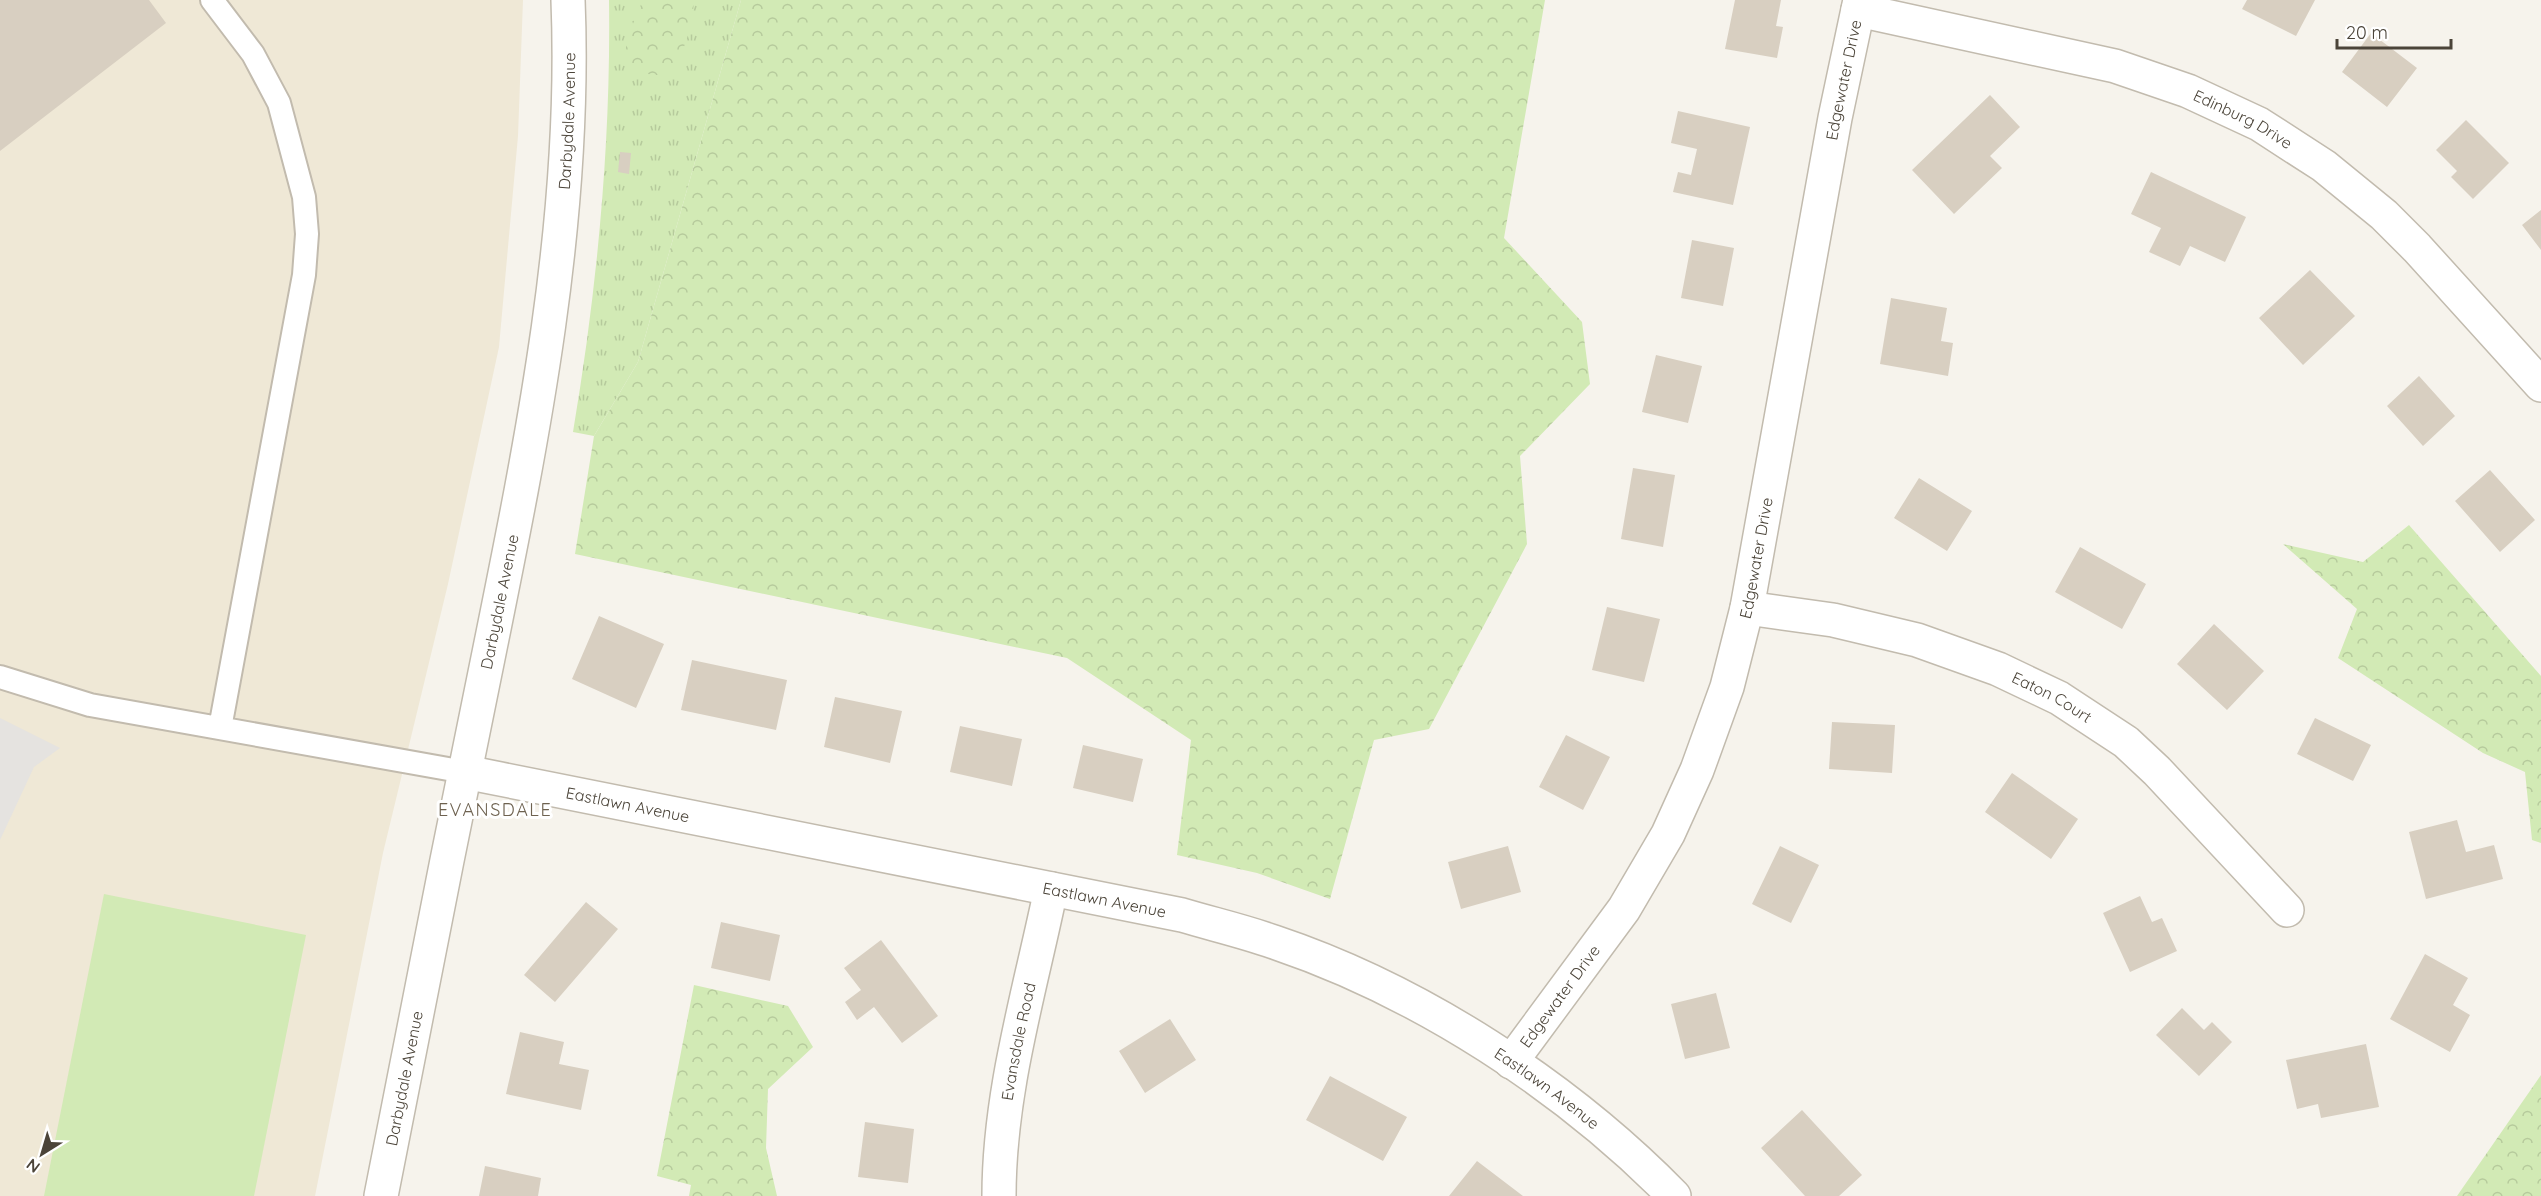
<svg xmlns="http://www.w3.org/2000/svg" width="2541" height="1196" viewBox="0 0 2541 1196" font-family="Quicksand,sans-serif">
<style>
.education{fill:#efe8d6}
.grass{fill:url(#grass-tufts)}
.forest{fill:url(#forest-crowns)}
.pitch{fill:#d2eab5}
.parking{fill:#e5e3e0}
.building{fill:#d8cfc1}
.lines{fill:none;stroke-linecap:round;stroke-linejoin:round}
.service-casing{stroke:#c2bbae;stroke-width:26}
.minor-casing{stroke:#c2bbae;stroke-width:36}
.tertiary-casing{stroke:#c2bbae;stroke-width:36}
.service{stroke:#fff;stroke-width:22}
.minor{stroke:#fff;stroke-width:33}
.tertiary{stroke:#fff;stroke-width:33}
.labels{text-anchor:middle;stroke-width:6;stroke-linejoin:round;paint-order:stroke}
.street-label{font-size:16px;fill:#4b4439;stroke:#fff}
.neighbourhood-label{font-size:18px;letter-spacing:1.5px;fill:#6e6250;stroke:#fff}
</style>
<defs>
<pattern id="grass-tufts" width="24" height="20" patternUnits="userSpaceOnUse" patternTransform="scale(1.5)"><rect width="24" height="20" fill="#d2eab5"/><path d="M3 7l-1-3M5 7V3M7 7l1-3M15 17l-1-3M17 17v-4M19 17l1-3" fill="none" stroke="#b6ca9c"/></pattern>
<pattern id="forest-crowns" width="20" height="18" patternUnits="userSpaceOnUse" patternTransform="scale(1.5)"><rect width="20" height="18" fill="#d2eab5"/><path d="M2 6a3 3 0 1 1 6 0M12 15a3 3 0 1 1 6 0" fill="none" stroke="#b6ca9c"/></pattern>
</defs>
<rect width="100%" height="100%" fill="#f6f3ec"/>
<path class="education" d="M0,0H523L518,136L499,347L448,584L383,853L315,1196H0Z"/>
<path class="grass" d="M609,0H741L638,362L594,436L573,432C597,289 611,145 609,0Z"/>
<path class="forest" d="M642,0H694C693,20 686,50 674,66C660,86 627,70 626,48C626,32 639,16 642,0Z
M741,0H1545L1504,238L1582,322L1590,384L1520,456L1527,544L1429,729L1374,740L1330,899L1257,873L1177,855L1191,740L1067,658L575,554L594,436L638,362Z
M2409,525L2541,676V843L2532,840L2525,772L2483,753L2338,658L2357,609L2283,544L2363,562Z
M694,985L788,1006L813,1047L768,1089L766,1148L777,1196H689L691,1185L657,1176Z
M2541,1075V1196H2457Z"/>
<path class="pitch" d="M104,894L306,935L254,1196H44Z"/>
<path class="parking" d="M0,718L60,748L34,767L0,840Z"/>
<path class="building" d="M0,0H149L166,23L0,151Z
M1735,0H1781L1776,26L1783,27L1777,58L1725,49Z
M2247,0H2315L2296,36L2242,9Z
M2371,33L2417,68L2387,107L2342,72Z
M1990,95L2020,127L1990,156L2002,168L1954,214L1912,170Z
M1678,111L1750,127L1733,205L1673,192L1678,172L1691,175L1697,149L1671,143Z
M2466,120L2509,163L2473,199L2451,177L2457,171L2436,150Z
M620,152L631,153L629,174L618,172Z
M2151,172L2246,217L2225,262L2190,246L2180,266L2149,252L2161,228L2131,214Z
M2541,210V250L2522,225Z
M1692,240L1734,248L1723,306L1681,298Z
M2310,270L2355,316L2303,365L2259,318Z
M1891,298L1947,308L1941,341L1953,343L1948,376L1880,364Z
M1656,355L1702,366L1688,423L1642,412Z
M2419,376L2455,416L2423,446L2387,406Z
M1633,468L1675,475L1663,547L1621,539Z
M2490,470L2535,520L2500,552L2455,501Z
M1919,478L1972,511L1947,551L1894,518Z
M2080,547L2146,584L2122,629L2055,592Z
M1607,607L1660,619L1644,682L1592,670Z
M599,616L664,644L636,708L572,679Z
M2214,624L2264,671L2227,710L2177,664Z
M692,660L787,680L776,730L681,710Z
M835,697L902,711L890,763L824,747Z
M2315,718L2371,745L2353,781L2297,754Z
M1832,722L1895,725L1892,773L1829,769Z
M960,726L1022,739L1012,786L950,772Z
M1566,735L1610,757L1583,810L1539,787Z
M1083,745L1143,759L1133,802L1073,788Z
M2012,773L2078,819L2051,859L1985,812Z
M2457,820L2466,852L2494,845L2503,879L2426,899L2409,832Z
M1508,846L1521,892L1461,909L1448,862Z
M1780,846L1819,865L1791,923L1752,904Z
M2140,896L2152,922L2162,918L2177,951L2130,972L2103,913Z
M586,902L618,929L555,1002L524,975Z
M721,922L780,935L770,981L711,968Z
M881,940L938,1016L902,1043L874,1007L857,1020L845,1002L861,990L844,968Z
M2425,954L2468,978L2453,1005L2470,1015L2450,1052L2390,1019Z
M1716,993L1730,1048L1685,1059L1671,1004Z
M2182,1008L2204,1030L2212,1022L2232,1042L2199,1076L2156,1035Z
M1170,1019L1196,1060L1145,1093L1119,1051Z
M520,1032L564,1042L559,1064L589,1070L581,1110L506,1094Z
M2366,1044L2379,1107L2321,1118L2318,1104L2297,1109L2286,1060Z
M1330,1076L1407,1117L1383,1161L1306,1120Z
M1802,1110L1862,1175L1839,1196H1805L1761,1148Z
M865,1122L914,1129L908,1183L858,1177Z
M1477,1161L1523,1196H1449Z
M485,1166L541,1178L538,1196H479Z"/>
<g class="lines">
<defs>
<path id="service" d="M212,0L253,54L279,103L304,197L307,234L304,275L220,728
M0,677L90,705L465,772"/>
<g id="minor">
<path id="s1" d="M1858,10L2115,66L2188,91L2259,124L2324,166L2384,215L2417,248L2541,385"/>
<path id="s2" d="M1747,608L1833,620L1917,640L1998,669L2059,698L2126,742L2157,771L2287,910"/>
<path id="s3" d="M1511,1062L1624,909L1668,834L1697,770L1727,687L1747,608L1835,118L1860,0"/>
<path id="s4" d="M999,1196C999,1091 1030,991 1051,889"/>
</g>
<g id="tertiary">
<path id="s5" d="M465,772L1182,915C1212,924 1243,931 1274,942C1420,991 1566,1086 1674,1196"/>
<path id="s6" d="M381,1196C416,1017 451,837 488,658C532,441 577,222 568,0"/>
</g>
</defs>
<use href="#service" class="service-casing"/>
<use href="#minor" class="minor-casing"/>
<use href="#tertiary" class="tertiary-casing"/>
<use href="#service" class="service"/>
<use href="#minor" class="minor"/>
<use href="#tertiary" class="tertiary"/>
</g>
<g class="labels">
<g class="street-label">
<text dy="6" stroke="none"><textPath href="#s3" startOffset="1054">Edgewater Drive</textPath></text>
<text dy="6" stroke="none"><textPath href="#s6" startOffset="1092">Darbydale Avenue</textPath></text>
<text dy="6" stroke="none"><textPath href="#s1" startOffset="402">Edinburg Drive</textPath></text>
<text dy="6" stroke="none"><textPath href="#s3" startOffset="568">Edgewater Drive</textPath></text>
<text dy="6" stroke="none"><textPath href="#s6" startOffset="606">Darbydale Avenue</textPath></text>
<text dy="6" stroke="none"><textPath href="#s2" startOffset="320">Eaton Court</textPath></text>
<text dy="6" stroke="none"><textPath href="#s5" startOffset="166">Eastlawn Avenue</textPath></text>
<text dy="6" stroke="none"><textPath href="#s5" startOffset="652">Eastlawn Avenue</textPath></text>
<text dy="6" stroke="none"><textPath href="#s3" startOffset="82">Edgewater Drive</textPath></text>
<text dy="6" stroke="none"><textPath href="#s4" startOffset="156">Evansdale Road</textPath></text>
<text dy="6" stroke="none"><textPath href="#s6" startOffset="120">Darbydale Avenue</textPath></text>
<text dy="6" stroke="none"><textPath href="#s5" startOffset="1138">Eastlawn Avenue</textPath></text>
</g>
<g class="neighbourhood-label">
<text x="495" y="816">EVANSDALE</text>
</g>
</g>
<g transform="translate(42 1154) rotate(217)" stroke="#ffffff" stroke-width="4.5" paint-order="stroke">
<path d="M0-4.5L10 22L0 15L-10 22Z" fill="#4b4439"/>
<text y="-9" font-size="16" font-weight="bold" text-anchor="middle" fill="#4b4439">N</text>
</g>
<path d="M2337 39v9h114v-9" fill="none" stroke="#4b4439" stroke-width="3"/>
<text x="2346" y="39" font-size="18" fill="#4b4439" stroke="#ffffff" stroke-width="4.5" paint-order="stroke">20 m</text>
</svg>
